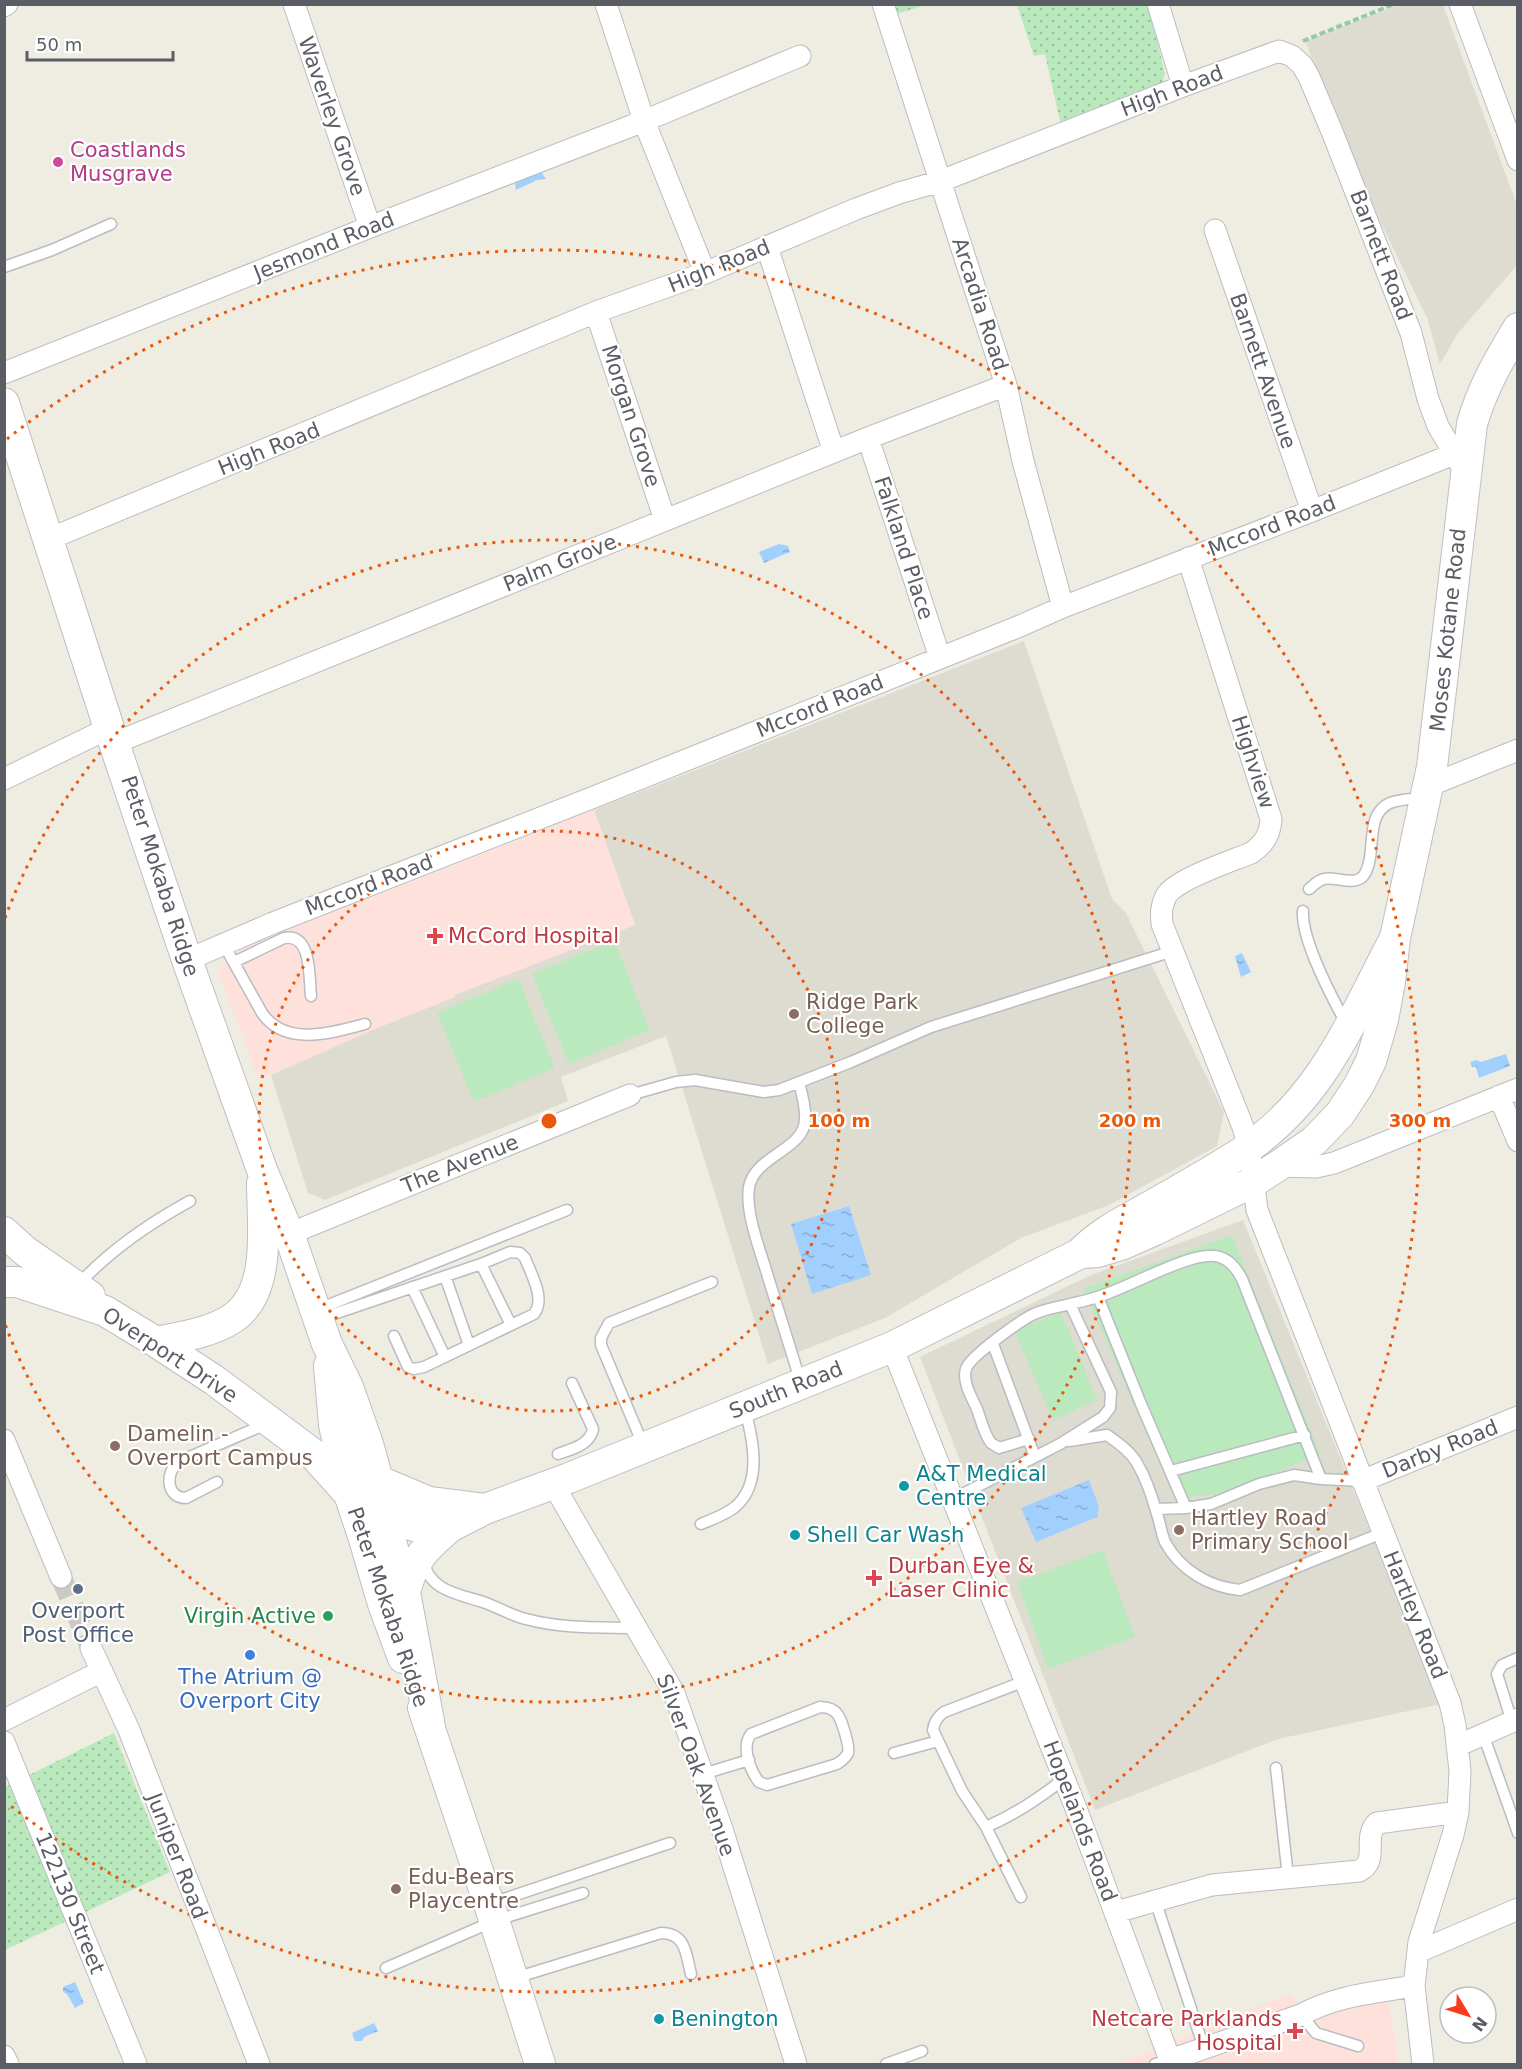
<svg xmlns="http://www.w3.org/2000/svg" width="1522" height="2069" viewBox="0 0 1522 2069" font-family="'DejaVu Sans',sans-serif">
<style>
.education{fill:#dedcd0}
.medical{fill:#fee1db}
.park{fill:url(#park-dots)}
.pitch{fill:#bbe9be}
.water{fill:url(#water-ripples)}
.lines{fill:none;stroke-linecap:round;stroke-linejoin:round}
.street-tunnel{stroke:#cac9c2;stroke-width:21;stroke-dasharray:21 10;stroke-linecap:butt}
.lane-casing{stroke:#b9bcc2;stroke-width:13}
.street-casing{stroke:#b9bcc2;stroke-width:23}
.secondary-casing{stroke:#bcbfc7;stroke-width:32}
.path{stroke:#93cba7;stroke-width:4;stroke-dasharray:6 3;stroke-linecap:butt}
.lane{stroke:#fff;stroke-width:10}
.street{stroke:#fff;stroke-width:21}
.secondary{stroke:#fff;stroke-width:30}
.ring{fill:none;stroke:#e8590c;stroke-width:3;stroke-dasharray:3 6}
.hotel-dot{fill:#d1479c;stroke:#fff;stroke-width:2}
.health-dot{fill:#e0444e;stroke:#fff;stroke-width:2}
.education-dot{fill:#8d6e63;stroke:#fff;stroke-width:2}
.culture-dot{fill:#0f9aa8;stroke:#fff;stroke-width:2}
.service-dot{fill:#5c6f8a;stroke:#fff;stroke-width:2}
.leisure-dot{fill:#2e9e5b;stroke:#fff;stroke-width:2}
.shop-dot{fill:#3f7fe0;stroke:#fff;stroke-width:2}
.labels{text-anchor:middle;stroke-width:4.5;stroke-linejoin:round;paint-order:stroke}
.street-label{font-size:21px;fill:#5a5e64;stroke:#fff}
.hotel-label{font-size:21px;fill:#b23c85;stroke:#fff;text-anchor:start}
.health-label{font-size:21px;fill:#be3a42;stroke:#fff;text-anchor:start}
.education-label{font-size:21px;fill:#785e54;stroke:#fff;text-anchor:start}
.culture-label{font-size:21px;fill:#0d838f;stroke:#fff;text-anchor:start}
.service-label{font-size:21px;fill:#4e5e75;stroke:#fff}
.leisure-label{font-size:21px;fill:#27864d;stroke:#fff;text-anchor:end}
.shop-label{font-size:21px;fill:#366cbe;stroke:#fff}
.centre{fill:#e8590c;stroke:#fff;stroke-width:3}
.ring-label{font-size:18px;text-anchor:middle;font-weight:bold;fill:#e8590c;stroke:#fff;stroke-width:4.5;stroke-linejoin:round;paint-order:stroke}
</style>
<defs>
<pattern id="park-dots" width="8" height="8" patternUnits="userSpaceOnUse" patternTransform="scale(1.5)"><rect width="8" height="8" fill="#bbe9be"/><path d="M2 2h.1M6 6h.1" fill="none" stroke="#9bc09e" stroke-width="1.8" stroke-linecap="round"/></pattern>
<pattern id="water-ripples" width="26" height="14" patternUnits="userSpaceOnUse" patternTransform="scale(1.5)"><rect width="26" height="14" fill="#a1d0ff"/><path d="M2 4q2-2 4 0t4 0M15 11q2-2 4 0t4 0" fill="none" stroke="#86acd2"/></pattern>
</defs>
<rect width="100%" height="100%" fill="#efede1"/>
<path class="education" d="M1398,5H1443L1517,205L1518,264L1458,333L1440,364L1427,318L1367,194L1305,41Z
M1024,641L1112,899L1126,913L1224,1112L1217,1146L1109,1205L1021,1238L885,1318L768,1364L666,1036L561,1077L568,1101L325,1200L308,1193L271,1075L372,1030L454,997V995L635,925L594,810Z
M1243,1220L1441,1704L1278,1739L1095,1810L920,1357L1091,1275Z"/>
<path class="medical" d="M594,810L635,925L455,995V997L372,1030L259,1080L217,969L244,947Z
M1289,1994L1311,2016L1383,2000L1387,2001L1389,2004L1399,2064H1118Z"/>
<path class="park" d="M889,4L926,5L893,15Z
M1017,5H1148L1165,73L1161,87L1062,130L1045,54L1034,56Z
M114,1733L170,1872L5,1950V1787Z"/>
<path class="pitch" d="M614,940L650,1030L569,1064L532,974Z
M518,979L555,1068L474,1102L437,1013Z
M1232,1235L1320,1454L1237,1490L1200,1496L1175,1498L1083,1289Z
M1061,1312L1097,1400L1053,1420L1014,1331Z
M1103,1550L1135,1637L1048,1669L1017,1582Z"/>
<path class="water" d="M540,170L546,179L537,180L516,190L515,183L517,180Z
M779,544L788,546L790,552L764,563L759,552Z
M1242,953L1251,972L1241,977L1235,956Z
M1506,1054L1510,1066L1479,1078L1476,1067H1472L1470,1062L1477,1060L1481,1062Z
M849,1206L871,1275L812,1294L791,1224Z
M1089,1480L1099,1507L1097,1517L1036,1542L1021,1508Z
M75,1982L84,2003L75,2008L67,1994L63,1992V1987Z
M374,2023L378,2031L364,2037L362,2041H355L352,2033Z"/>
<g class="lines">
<path class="street-tunnel" d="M61,1577L91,1648"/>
<defs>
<path id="lane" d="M4,267L52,250L111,224
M1309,889C1314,885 1318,880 1324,879C1336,876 1356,887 1364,875C1378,854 1363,815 1390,803C1399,799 1413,799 1422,798
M1303,911C1301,939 1332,998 1346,1023
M224,945L262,1013C285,1047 332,1033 365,1024
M234,962L284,938C312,933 309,977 311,996
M799,1083C802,1094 806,1107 805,1119C805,1150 755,1155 749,1187C745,1214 761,1252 768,1277C779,1313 790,1348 801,1383
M630,1095L676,1082L695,1080L764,1092L779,1090L851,1062L931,1027L1173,951
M481,1264L511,1325
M445,1276L469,1345
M77,1286C110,1250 148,1224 190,1201
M412,1287L445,1357
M1098,1297L1141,1404L1186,1508
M1070,1304C1079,1302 1089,1300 1097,1297C1126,1289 1189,1252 1215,1256C1229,1258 1236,1268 1242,1279L1321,1479
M316,1310L567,1210
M319,1319L481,1264L510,1252L520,1253L525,1258C531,1274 546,1299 534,1314L424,1367L414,1369L408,1367L394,1336
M993,1344L1035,1457
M1069,1441L1107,1435C1118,1443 1130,1451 1137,1463C1145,1477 1152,1496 1156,1511C1160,1521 1161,1533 1165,1542C1180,1570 1209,1587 1240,1590L1382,1533
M644,1447L601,1345V1338L609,1323L712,1282
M558,1454C572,1449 590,1445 593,1429L572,1383
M1171,1471L1305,1435
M217,1482L186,1498C166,1498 165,1473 178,1462L266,1424
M953,1499L1060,1444L1103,1417L1110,1408L1111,1392L1070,1304C1059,1307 1045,1309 1034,1314C1021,1320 969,1357 966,1369C962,1382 972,1398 977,1409C981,1420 984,1434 991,1443L999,1448L1029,1439
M1156,1509L1186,1508L1211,1504L1259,1484L1294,1475L1321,1479L1362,1481
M701,1524C713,1519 725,1515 735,1507C763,1483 753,1440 745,1409
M423,1560C429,1591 458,1594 483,1602C498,1607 512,1616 526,1619C562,1629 601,1627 637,1628
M820,1707C827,1707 834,1709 838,1715C842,1721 850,1747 848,1753C846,1758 841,1761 837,1764L767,1785L759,1782C750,1770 741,1747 751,1734Z
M1512,1722L1497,1674L1502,1665L1518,1658
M1483,1734L1518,1833
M894,1753L938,1741
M1276,1768L1288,1877
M703,1774L749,1760
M986,1827L962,1791L933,1730C934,1722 937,1717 944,1712L1025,1681
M1021,1897L986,1827C1016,1814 1039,1798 1064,1779
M1155,1900L1204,2048
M492,1903L670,1843
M386,1968L494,1921L583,1893
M515,1978L661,1933C686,1933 686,1954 691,1974
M1301,2015L1316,2033L1358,2046
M886,2064L922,2051
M1155,2064L1170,2060"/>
<path id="street" d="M294,4L370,227
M606,4L644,121L705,273
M883,4L1006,385L1023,461L1063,607
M1158,4L1183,86
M1460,4L1518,160
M4,6L7,4
M1215,230L1312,511
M767,247L834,452
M596,312L665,520
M4,373L370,227L644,121L800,56
M868,438L940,658
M49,539L596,312L705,273L856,209L899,193L941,181L1183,86L1279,51L1292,56L1302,65L1309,77L1333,134L1411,333L1428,399L1438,426L1465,472
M1188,558L1271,819C1270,835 1264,844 1251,853C1232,861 1176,879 1166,896C1161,906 1161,913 1162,924L1243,1127L1249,1147L1257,1210L1450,1703L1455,1725L1460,1771L1458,1812L1453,1835L1419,1942L1414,1986L1423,2064
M115,743L868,438L1006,385
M4,779L109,728
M1428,786L1518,750
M187,960L273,923L594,797L1020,626L1063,607L1312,511L1454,454
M1499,1096L1518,1141
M1278,1166L1316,1167L1334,1163L1518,1089
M289,1234L630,1095
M892,1347L1077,1811L1170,2060L1301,2015C1334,1996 1377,1992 1414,1986
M4,1440L61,1577
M1362,1481L1518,1417
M553,1484L674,1693L722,1829L796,2064
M91,1648L129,1730L259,2064
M4,1720L102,1671
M4,1742L136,2064
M1457,1746L1518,1719
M1116,1912L1212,1885L1359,1871C1380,1861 1362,1838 1377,1823L1458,1812
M1418,1952L1518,1909
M4,2056L8,2064"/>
<path id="secondary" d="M4,403L109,728L187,960L262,1170L289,1234L327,1344L348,1387L368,1444L378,1480L384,1516L405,1592L430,1727
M4,1232L25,1251L90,1296
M1082,1253L1098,1252L1121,1245L1155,1230L1253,1182L1278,1166L1314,1141L1340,1114L1359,1085L1371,1061L1383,1020L1390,982L1395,938L1432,767L1472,424C1482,389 1499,359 1518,328
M4,1282H17L105,1311L156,1342L214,1380L312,1453L349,1494L384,1516L414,1526L450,1527L485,1509L569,1478L892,1347L1079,1254C1104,1229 1125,1221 1154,1204C1186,1186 1218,1168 1248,1148C1325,1094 1352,1018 1395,938
M156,1342C180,1337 209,1333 230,1320C273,1294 262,1226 262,1183
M329,1366L334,1425L349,1494L364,1539L383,1604L403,1658
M365,1475L429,1502L485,1509
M405,1592C414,1559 424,1549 450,1527
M423,1708L489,1904L540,2064"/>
</defs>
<use href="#lane" class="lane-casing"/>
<use href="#street" class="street-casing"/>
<use href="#secondary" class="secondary-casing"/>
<path class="path" d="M1303,41L1394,4"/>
<use href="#lane" class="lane"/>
<use href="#street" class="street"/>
<use href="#secondary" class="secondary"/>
</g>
<g class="ring">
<circle cx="549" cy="1121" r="290"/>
<path d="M5 918A581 581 0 1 1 5 1324"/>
<path d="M7 439A871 871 0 1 1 7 1803"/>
</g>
<circle class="hotel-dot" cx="58" cy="162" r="6"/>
<g class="health-dot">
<path d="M432 927h6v6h6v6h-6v6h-6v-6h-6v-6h6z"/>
<path d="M871 1569h6v6h6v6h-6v6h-6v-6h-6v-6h6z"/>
<path d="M1292 2022h6v6h6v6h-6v6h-6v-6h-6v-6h6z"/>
</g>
<g class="education-dot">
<circle cx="794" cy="1014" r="6"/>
<circle cx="115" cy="1446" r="6"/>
<circle cx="1179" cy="1530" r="6"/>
<circle cx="396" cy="1889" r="6"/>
</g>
<g class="culture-dot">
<circle cx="904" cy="1486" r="6"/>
<circle cx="795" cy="1535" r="6"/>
<circle cx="659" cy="2019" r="6"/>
</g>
<circle class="service-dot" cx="78" cy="1589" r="6"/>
<circle class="leisure-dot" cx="328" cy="1616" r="6"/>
<circle class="shop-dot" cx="250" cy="1655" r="6"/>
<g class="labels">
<g class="street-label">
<text transform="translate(1172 91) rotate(-21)" y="7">High Road</text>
<text transform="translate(332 116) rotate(71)" y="7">Waverley Grove</text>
<text transform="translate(324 246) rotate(-22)" y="7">Jesmond Road</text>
<text transform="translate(1381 255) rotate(69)" y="7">Barnett Road</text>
<text transform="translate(719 266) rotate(-22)" y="7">High Road</text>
<text transform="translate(980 304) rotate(72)" y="7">Arcadia Road</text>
<text transform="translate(1263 371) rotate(71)" y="7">Barnett Avenue</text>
<text transform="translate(631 416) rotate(72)" y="7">Morgan Grove</text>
<text transform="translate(269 449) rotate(-22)" y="7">High Road</text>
<text transform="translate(1272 526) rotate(-21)" y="7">Mccord Road</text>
<text transform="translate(904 548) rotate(72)" y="7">Falkland Place</text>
<text transform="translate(560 563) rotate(-22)" y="7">Palm Grove</text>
<text transform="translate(1448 630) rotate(-84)" y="7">Moses Kotane Road</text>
<text transform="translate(820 706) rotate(-22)" y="7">Mccord Road</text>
<text transform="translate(1253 762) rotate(72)" y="7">Highview</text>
<text transform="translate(160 876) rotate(72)" y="7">Peter Mokaba Ridge</text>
<text transform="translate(369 885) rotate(-21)" y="7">Mccord Road</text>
<text transform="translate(460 1164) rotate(-22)" y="7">The Avenue</text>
<text transform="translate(170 1355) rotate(33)" y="7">Overport Drive</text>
<text transform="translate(786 1390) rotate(-22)" y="7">South Road</text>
<text transform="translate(1440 1449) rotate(-22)" y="7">Darby Road</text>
<text transform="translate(388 1607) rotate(71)" y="7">Peter Mokaba Ridge</text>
<text transform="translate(1415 1615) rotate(68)" y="7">Hartley Road</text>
<text transform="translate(696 1765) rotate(70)" y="7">Silver Oak Avenue</text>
<text transform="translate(1080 1821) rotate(69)" y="7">Hopelands Road</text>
<text transform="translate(177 1856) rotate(69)" y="7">Juniper Road</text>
<text transform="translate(70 1903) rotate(68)" y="7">122130 Street</text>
</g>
<g class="hotel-label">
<text x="70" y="157">Coastlands<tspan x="70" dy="24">Musgrave</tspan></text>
</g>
<g class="health-label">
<text x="448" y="943">McCord Hospital</text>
<text x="888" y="1573">Durban Eye &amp;<tspan x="888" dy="24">Laser Clinic</tspan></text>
<text x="1282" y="2026" text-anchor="end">Netcare Parklands<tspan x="1282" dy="24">Hospital</tspan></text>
</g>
<g class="education-label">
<text x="806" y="1009">Ridge Park<tspan x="806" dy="24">College</tspan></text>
<text x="127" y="1441">Damelin -<tspan x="127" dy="24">Overport Campus</tspan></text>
<text x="1191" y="1525">Hartley Road<tspan x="1191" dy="24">Primary School</tspan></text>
<text x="408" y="1884">Edu-Bears<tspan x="408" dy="24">Playcentre</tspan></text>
</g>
<g class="culture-label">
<text x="916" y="1481">A&amp;T Medical<tspan x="916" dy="24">Centre</tspan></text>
<text x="807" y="1542">Shell Car Wash</text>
<text x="671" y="2026">Benington</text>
</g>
<g class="service-label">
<text x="78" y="1618">Overport<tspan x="78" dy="24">Post Office</tspan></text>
</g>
<g class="leisure-label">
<text x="316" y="1623">Virgin Active</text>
</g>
<g class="shop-label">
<text x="250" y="1684">The Atrium @<tspan x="250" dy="24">Overport City</tspan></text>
</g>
</g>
<circle cx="549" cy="1121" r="9" class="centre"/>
<g class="ring-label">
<text x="839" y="1127">100 m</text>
<text x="1130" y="1127">200 m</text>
<text x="1420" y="1127">300 m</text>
</g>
<rect width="1522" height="2069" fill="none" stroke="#5a5e64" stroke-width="12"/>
<g transform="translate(1468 2015) rotate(128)"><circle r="28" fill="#ffffff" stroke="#bdbfc1" stroke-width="1.5"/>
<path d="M0-4.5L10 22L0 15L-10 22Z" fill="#fc3b1a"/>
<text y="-9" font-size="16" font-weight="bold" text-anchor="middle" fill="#5a5e64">N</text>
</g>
<path d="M27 51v9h146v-9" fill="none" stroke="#5a5e64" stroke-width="3"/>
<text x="36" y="51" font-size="18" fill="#5a5e64" stroke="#ffffff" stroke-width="4.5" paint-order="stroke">50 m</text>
</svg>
